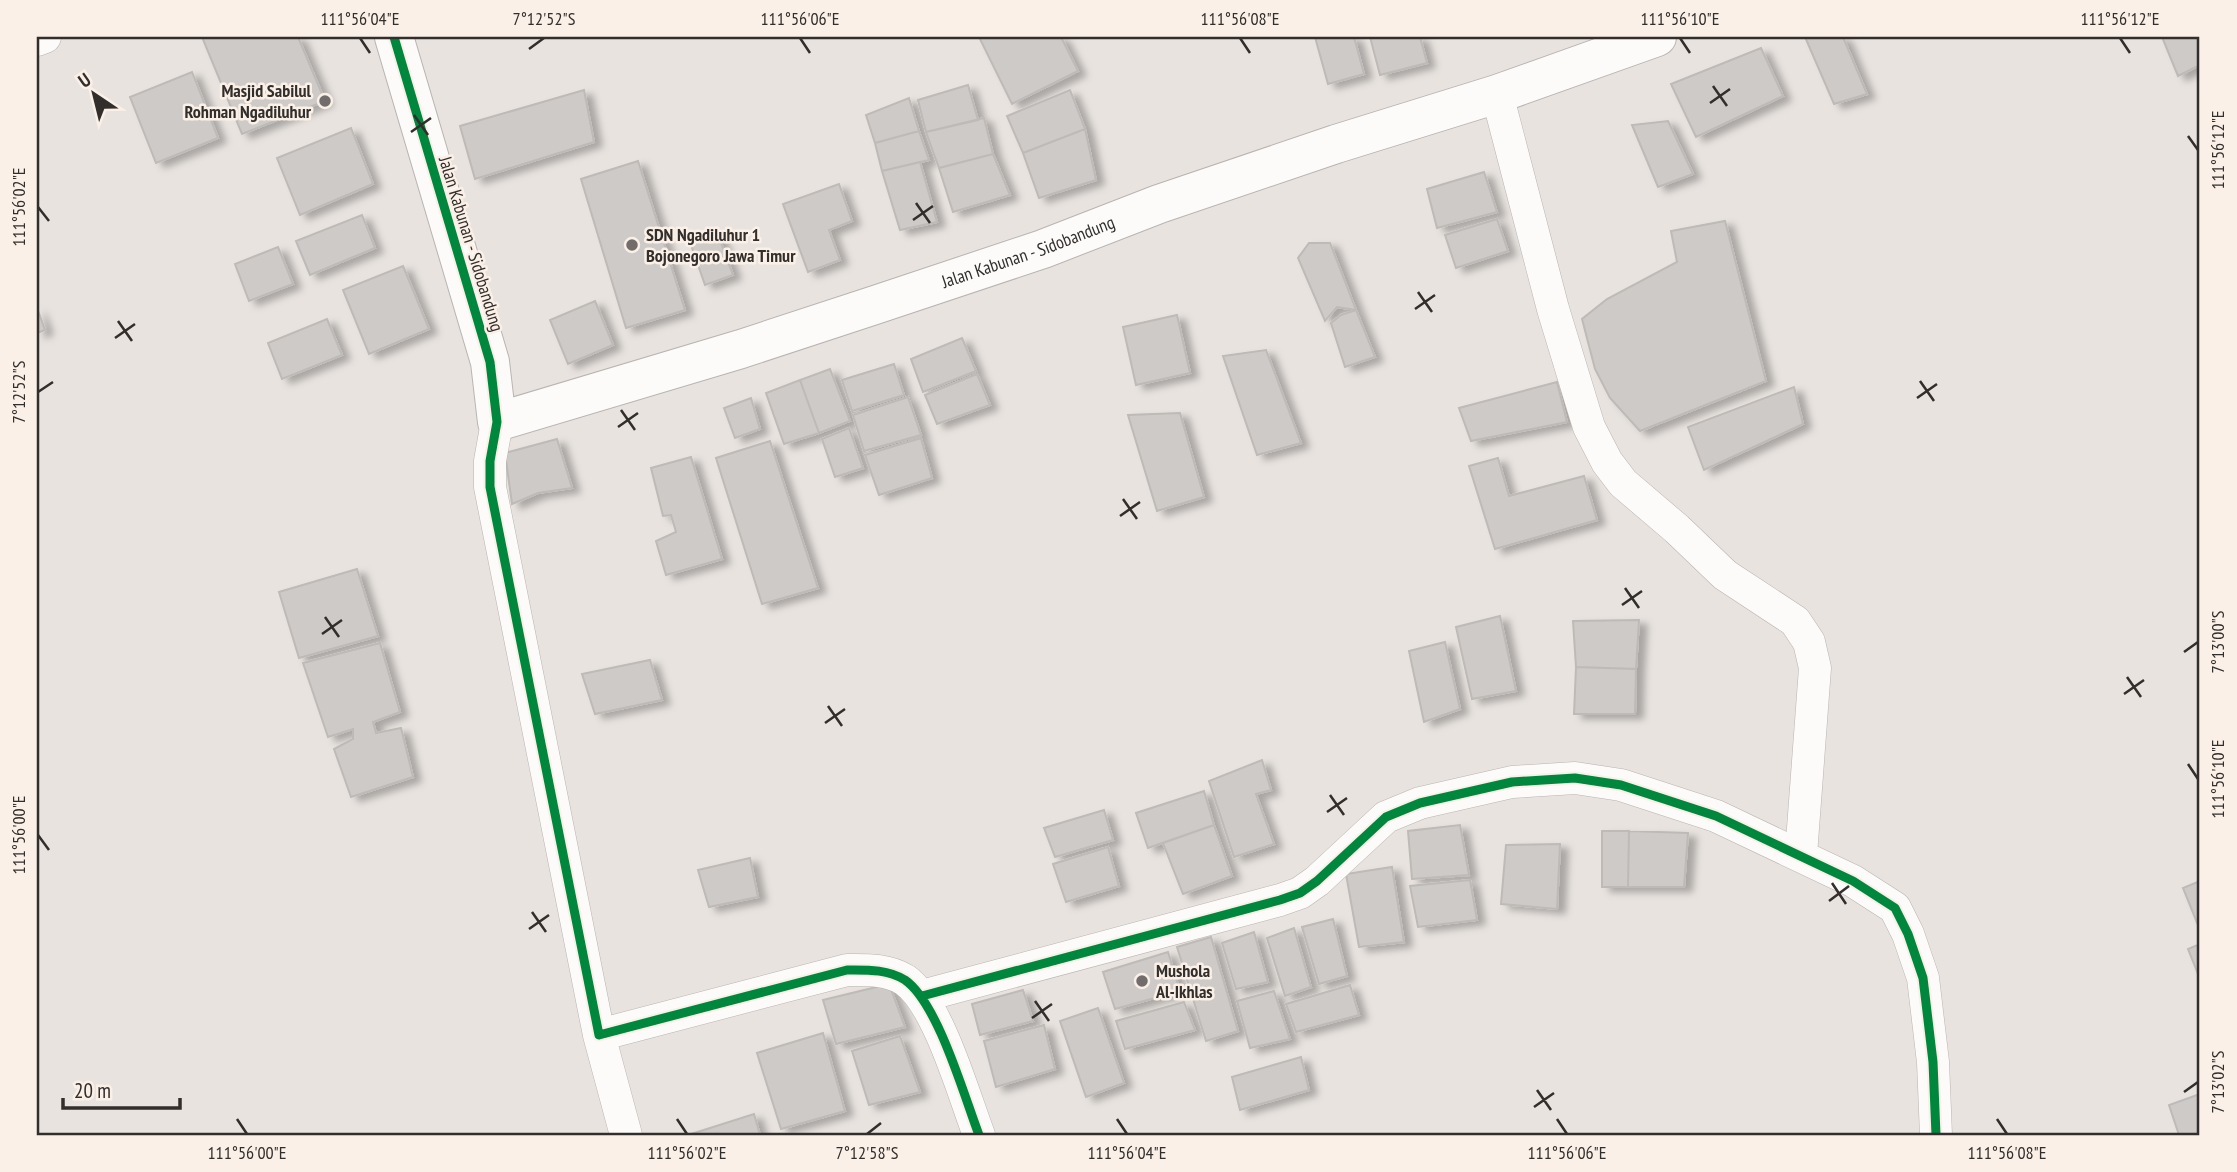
<svg xmlns="http://www.w3.org/2000/svg" width="2237" height="1172" viewBox="0 0 2237 1172" font-family="'PT Sans Narrow',sans-serif">
<style>
.building{fill:#cecac7;stroke:#bebab7;stroke-width:2;filter:url(#shadow)}
.lines{fill:none;stroke-linecap:round;stroke-linejoin:round}
.street-casing{stroke:#b8b4b1;stroke-width:33}
.secondary-casing{stroke:#b8b4b1;stroke-width:40}
.street{stroke:#fcfbfa;stroke-width:32}
.secondary{stroke:#fcfbfa;stroke-width:38}
.cycleway-casing{stroke:#faf0e8;stroke-width:13}
.cycleway{stroke:#00873e;stroke-width:9}
.ticks{fill:none;stroke:#322e2b;stroke-width:2.5}
.poi-dot{fill:#726d6a;stroke:#faf0e8;stroke-width:2.5}
.labels{text-anchor:middle;stroke-width:5;stroke-linejoin:round;paint-order:stroke}
.poi-label{font-size:18px;font-weight:bold;fill:#322e2b;stroke:#faf0e8;text-anchor:start}
.street-label{font-size:18px;fill:#322e2b;stroke:#faf0e8}
.neatline{fill:none;stroke:#322e2b;stroke-width:2.5}
.ticks-label{font-size:18px;text-anchor:middle;fill:#322e2b}
</style>
<defs>
<filter id="shadow"><feDropShadow dx="8" dy="4.5" stdDeviation="3.5" flood-color="#0004"/></filter>
</defs>
<rect width="100%" height="100%" fill="#e8e3df"/>
<path class="building" d="M202,37H298L325,101L242,134Z
M985,37H1061L1078,71L1012,104L980,39Z
M1315,37H1354L1364,74L1328,84Z
M1370,37H1420L1427,63L1380,75Z
M1805,37H1843L1867,94L1834,104Z
M2162,37H2200V65L2178,76Z
M1761,48L1783,96L1696,137L1671,84Z
M192,72L218,138L156,163L130,97Z
M968,85L978,120L926,132L918,100Z
M584,90L594,142L475,179L460,126Z
M1070,90L1085,129L1023,153L1007,116Z
M909,98L919,131L875,143L866,115Z
M984,118L993,154L939,168L926,132Z
M1668,121L1693,174L1658,187L1632,125Z
M351,128L373,184L300,215L277,158Z
M1085,129L1096,180L1039,198L1023,153Z
M919,131L929,160L882,171L875,143Z
M993,154L1010,195L953,212L939,168Z
M638,161L685,310L626,328L581,179Z
M920,162L937,222L900,230L882,171Z
M1484,172L1497,212L1437,228L1427,189Z
M839,184L852,221L829,230L840,260L808,272L783,204Z
M362,215L375,248L310,275L296,241Z
M1497,219L1508,251L1456,268L1445,235Z
M1725,221L1766,381L1640,431L1610,398L1595,369L1582,319L1607,299L1677,262L1671,231Z
M717,232L733,275L705,285L690,242Z
M1309,243H1330L1356,310L1337,307L1325,321L1298,258Z
M278,247L293,284L249,301L235,264Z
M403,266L429,329L369,354L343,290Z
M595,301L613,345L568,364L550,320Z
M37,308L45,330L37,333Z
M1356,310L1375,357L1345,367L1331,323L1341,315Z
M1177,315L1190,373L1136,385L1123,327Z
M327,319L342,355L282,379L268,343Z
M962,338L976,371L923,392L911,359Z
M1266,350L1301,443L1257,455L1223,356Z
M894,364L904,395L852,411L842,380Z
M830,369L850,421L819,433L800,380Z
M977,374L990,405L937,424L925,395Z
M800,380L819,433L784,444L766,393Z
M1557,382L1567,422L1471,441L1459,408Z
M1794,387L1803,424L1704,470L1688,427Z
M908,397L921,435L864,451L853,415Z
M751,398L760,429L735,438L724,408Z
M1180,413L1204,497L1157,511L1128,415Z
M849,428L863,468L835,477L822,439Z
M921,438L932,478L879,495L865,455Z
M557,439L572,488L538,493L512,504L505,453Z
M770,441L818,588L762,604L716,458Z
M691,457L722,559L666,575L656,541L676,532L671,515L663,516L651,468Z
M1498,458L1509,496L1584,476L1597,520L1495,549L1469,466Z
M357,569L378,636L299,658L279,592Z
M1500,616L1516,691L1472,699L1456,627Z
M1639,620L1636,669L1576,667L1573,621Z
M1445,642L1460,709L1424,722L1409,651Z
M380,643L400,712L373,722L376,733L401,728L413,777L351,797L334,749L353,739V729L328,737L303,663Z
M650,660L662,700L595,714L582,674Z
M1576,667L1636,669L1635,714H1574Z
M1262,760L1271,790L1256,794L1274,844L1234,857L1209,781Z
M1204,791L1214,825L1148,848L1136,813Z
M1104,810L1113,840L1055,857L1044,828Z
M1214,825L1232,876L1183,894L1163,843Z
M1460,825L1469,875L1412,879L1408,831Z
M1602,831H1629L1628,887H1602Z
M1629,831L1688,833L1684,887H1628Z
M1560,844L1557,909L1501,904L1506,845Z
M1108,847L1119,886L1066,902L1053,864Z
M750,858L758,897L709,907L698,870Z
M1392,867L1404,942L1359,947L1346,874Z
M1470,880L1477,920L1418,927L1410,886Z
M2200,881V930L2183,888Z
M1333,919L1347,976L1319,984L1302,927Z
M1294,928L1311,987L1285,996L1267,938Z
M1254,932L1268,982L1236,989L1222,943Z
M1211,937L1238,1031L1206,1041L1177,947Z
M2200,944V979L2188,949Z
M1168,952L1180,991L1115,1009L1103,972Z
M889,984L905,1027L836,1044L823,1000Z
M1350,985L1359,1015L1296,1032L1286,1004Z
M1023,990L1033,1021L980,1035L972,1004Z
M1274,991L1290,1039L1250,1048L1237,1001Z
M1184,1002L1195,1030L1125,1049L1116,1021Z
M1098,1008L1124,1083L1086,1097L1060,1021Z
M1044,1025L1055,1069L996,1087L984,1041Z
M823,1033L845,1111L781,1129L757,1053Z
M900,1036L920,1092L869,1105L852,1051Z
M1301,1057L1309,1090L1240,1110L1232,1077Z
M2200,1094V1135H2179L2169,1105Z
M754,1114L760,1135H688Z"/>
<g class="lines">
<defs>
<path id="street" d="M37,40L45,37
M1497,94L1553,309L1589,427L1607,462L1623,483L1677,529L1725,575L1795,621L1809,642L1815,668L1801,855
M497,422L490,461V487L599,1035L847,970C867,970 887,969 905,980C938,1003 964,1096 979,1135
M922,996L1280,900L1300,893L1317,881L1386,817L1420,803L1512,782L1575,778L1621,785L1716,816L1853,881L1895,908L1908,934L1923,978L1933,1062L1936,1135
M599,1035L626,1135"/>
<g id="secondary">
<path id="s1" d="M394,37L490,362L497,422L741,349L875,305L1043,249L1159,204L1336,144L1497,94L1657,37"/>
</g>
</defs>
<use href="#street" class="street-casing"/>
<use href="#secondary" class="secondary-casing"/>
<use href="#street" class="street"/>
<use href="#secondary" class="secondary"/>
<defs>
<path id="cycleway" d="M394,37L490,362L497,422L490,461V487L599,1035L847,970C867,970 887,969 905,980C938,1003 964,1096 979,1135
M922,996L1280,900L1300,893L1317,881L1386,817L1420,803L1512,782L1575,778L1621,785L1716,816L1853,881L1895,908L1908,934L1923,978L1933,1062L1936,1135"/>
</defs>
<use href="#cycleway" class="cycleway-casing"/>
<use href="#cycleway" class="cycleway"/>
</g>
<path class="ticks" d="M360,38L370,53M800,38L810,53M1240,38L1250,53M1680,38L1690,53M2120,38L2130,53M529,49L544,38M1713,86L1727,106M1710,103L1730,89M414,115L428,135M411,132L431,118M2188,136L2198,150M916,203L930,223M38,207L49,221M913,220L933,206M1418,292L1432,312M1415,309L1435,295M118,321L132,341M115,338L135,324M1920,381L1934,401M38,392L53,382M1917,398L1937,384M621,410L635,430M618,427L638,413M1123,499L1137,519M1120,516L1140,502M1625,588L1639,608M1622,605L1642,591M325,617L339,637M322,634L342,620M2184,652L2198,642M2127,677L2141,697M2124,694L2144,680M828,706L842,726M825,723L845,709M2188,764L2198,779M1330,795L1344,815M1327,812L1347,798M38,835L49,850M1832,883L1846,904M1829,901L1849,886M532,912L546,932M529,929L549,915M1035,1001L1049,1021M1032,1018L1052,1004M1537,1090L1551,1110M2184,1092L2198,1082M1534,1107L1554,1093M237,1119L247,1134M677,1119L687,1134M1117,1119L1127,1134M1557,1119L1567,1134M1997,1119L2007,1134M867,1134L881,1123"/>
<g class="poi-dot">
<circle cx="325" cy="101" r="7"/>
<circle cx="632" cy="245" r="7"/>
<circle cx="1142" cy="981" r="7"/>
</g>
<g class="labels">
<g class="poi-label">
<text x="311" y="97" text-anchor="end">Masjid Sabilul<tspan x="311" dy="21">Rohman Ngadiluhur</tspan></text>
<text x="646" y="241">SDN Ngadiluhur 1<tspan x="646" dy="21">Bojonegoro Jawa Timur</tspan></text>
<text x="1156" y="977">Mushola<tspan x="1156" dy="21">Al-Ikhlas</tspan></text>
</g>
<g class="street-label">
<text transform="translate(471 244) rotate(73)" y="6">Jalan Kabunan - Sidobandung</text>
<text dy="6" stroke="none"><textPath href="#s1" startOffset="957">Jalan Kabunan - Sidobandung</textPath></text>
</g>
</g>
<rect width="2237" height="1172" fill="none" stroke="#faf0e8" stroke-width="77"/>
<g transform="translate(94 94) rotate(325)" stroke="#faf0e8" stroke-width="5" paint-order="stroke">
<path d="M0-5L12 26L0 18L-12 26Z" fill="#322e2b"/>
<text y="-10" font-size="19" font-weight="bold" text-anchor="middle" fill="#322e2b">U</text>
</g>
<path d="M63 1098v10h117v-10" fill="none" stroke="#322e2b" stroke-width="3.5"/>
<text x="74" y="1098" font-size="21" fill="#322e2b" stroke="#faf0e8" stroke-width="5" paint-order="stroke">20 m</text>
<rect x="38" y="38" width="2160" height="1096" class="neatline"/>
<g class="ticks-label">
<text x="360" y="25">111°56'04"E</text>
<text x="544" y="25">7°12'52"S</text>
<text x="800" y="25">111°56'06"E</text>
<text x="1240" y="25">111°56'08"E</text>
<text x="1680" y="25">111°56'10"E</text>
<text x="2120" y="25">111°56'12"E</text>
<text transform="translate(2218 150) rotate(-90)" y="6">111°56'12"E</text>
<text transform="translate(19 207) rotate(-90)" y="6">111°56'02"E</text>
<text transform="translate(19 392) rotate(-90)" y="6">7°12'52"S</text>
<text transform="translate(2218 642) rotate(-90)" y="6">7°13'00"S</text>
<text transform="translate(2218 779) rotate(-90)" y="6">111°56'10"E</text>
<text transform="translate(19 835) rotate(-90)" y="6">111°56'00"E</text>
<text transform="translate(2218 1082) rotate(-90)" y="6">7°13'02"S</text>
<text x="247" y="1159">111°56'00"E</text>
<text x="687" y="1159">111°56'02"E</text>
<text x="867" y="1159">7°12'58"S</text>
<text x="1127" y="1159">111°56'04"E</text>
<text x="1567" y="1159">111°56'06"E</text>
<text x="2007" y="1159">111°56'08"E</text>
</g>
</svg>
